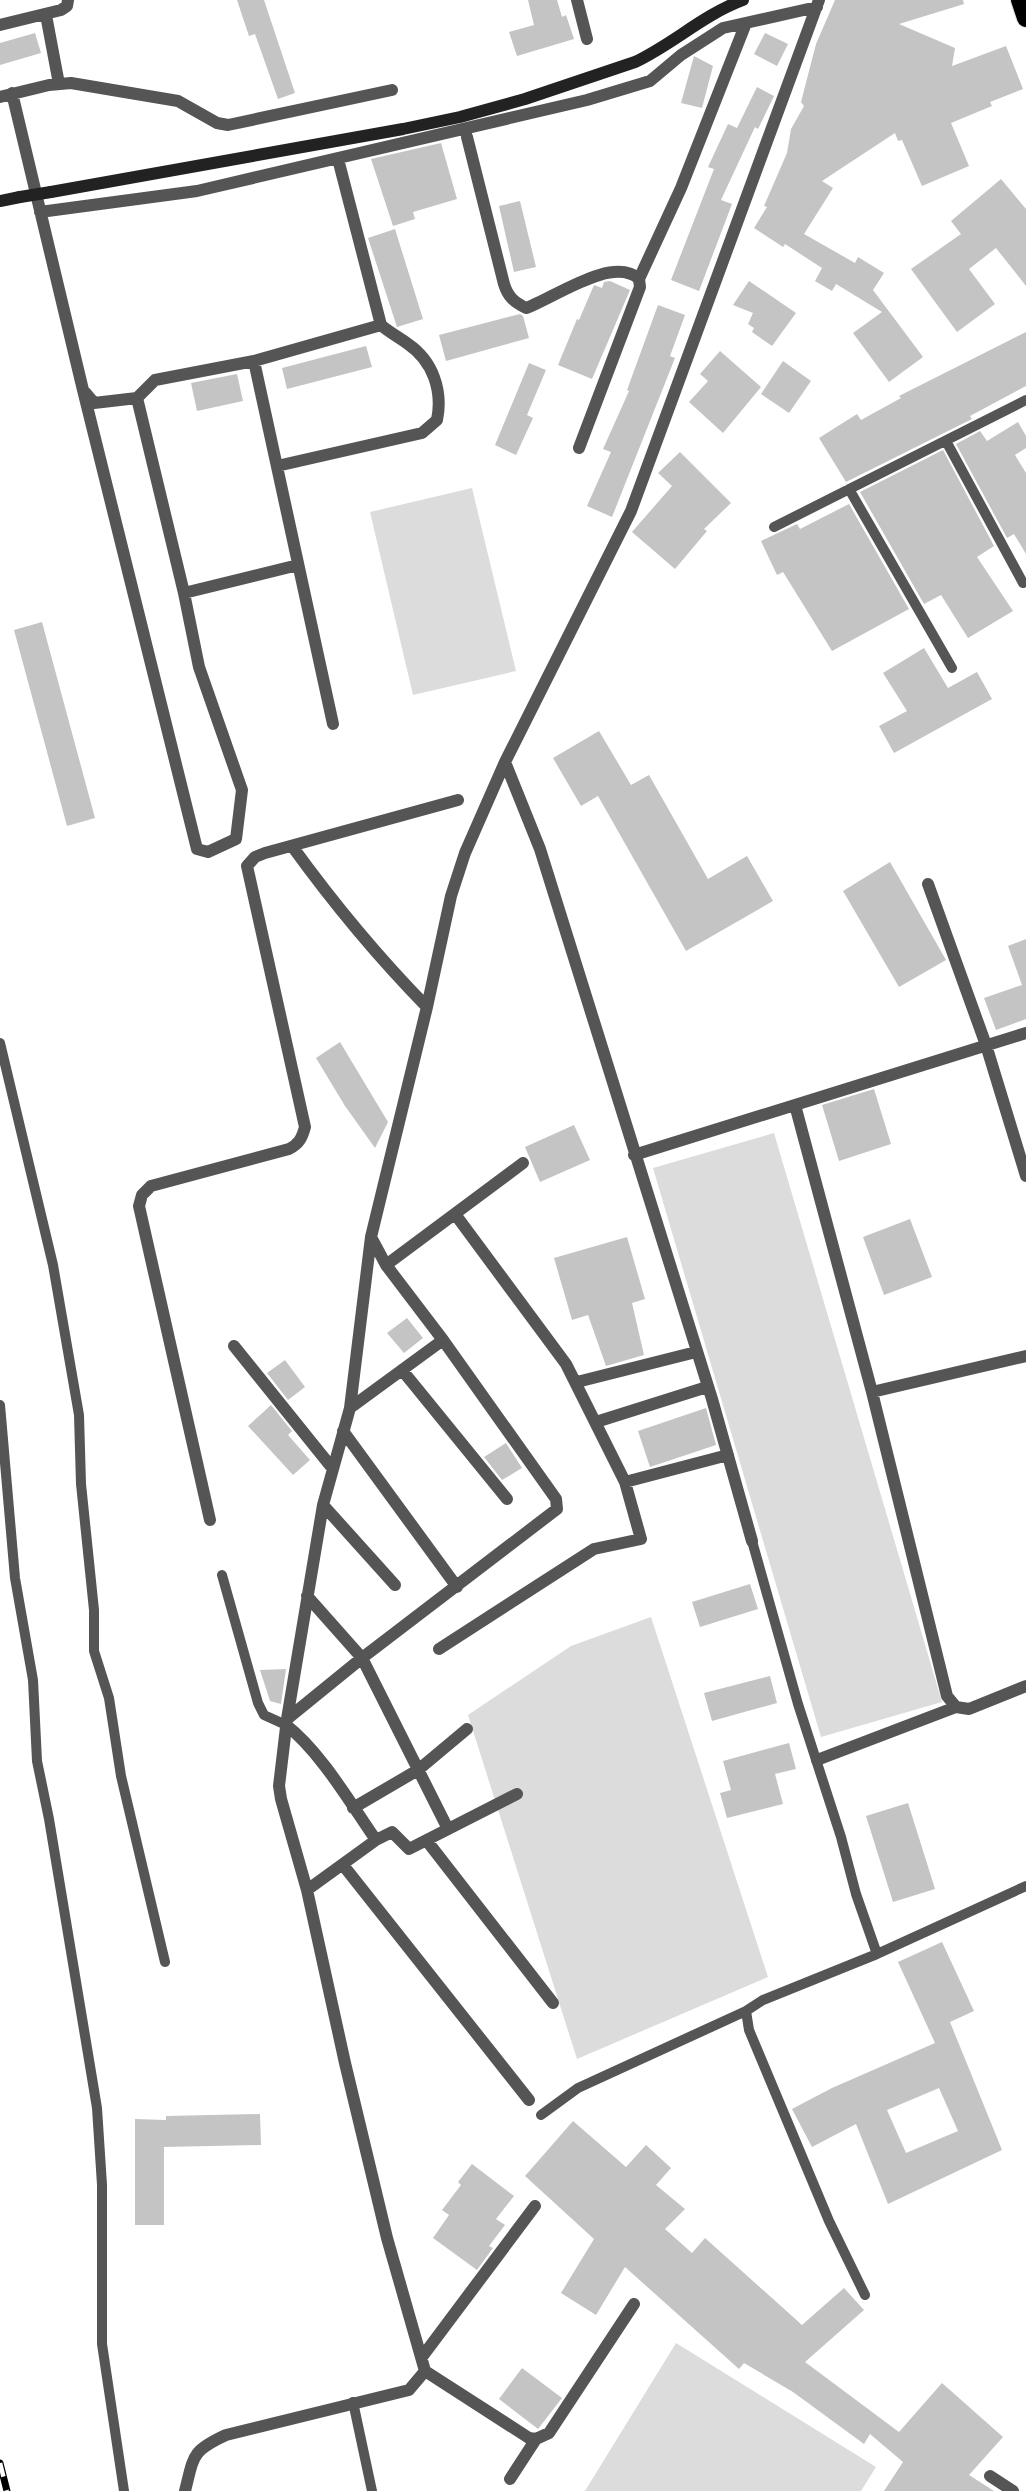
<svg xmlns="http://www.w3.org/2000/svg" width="1026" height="2491" viewBox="0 0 1026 2491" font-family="Manrope,sans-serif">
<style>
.green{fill:#dcdcdc}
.building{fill:#c4c4c4;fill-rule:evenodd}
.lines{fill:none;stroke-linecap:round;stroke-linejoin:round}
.highway-casing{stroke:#dbdbdb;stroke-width:20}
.lane{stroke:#555;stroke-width:10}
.street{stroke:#555;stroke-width:12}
.secondary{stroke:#222;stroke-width:12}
.highway{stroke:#000;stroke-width:18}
.rail-casing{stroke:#000;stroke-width:7}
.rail{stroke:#fff;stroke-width:4.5;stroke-dasharray:14;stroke-linecap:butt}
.secondary-bridge{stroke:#222;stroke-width:12}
</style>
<rect width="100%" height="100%" fill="#fff"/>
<path class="green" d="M472,488L516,671L413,695L370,512Z
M774,1133L942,1702L821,1737L653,1168Z
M651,1617L768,1977L577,2059L468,1715L571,1646Z
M676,2343L876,2467L861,2491H585Z"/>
<path class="building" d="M237,0H264L295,93L278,99L255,34L249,36Z
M528,0H557L562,17L566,15L574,39L517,56L509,32L534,25Z
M835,0H963L964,4L899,24L955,48L952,66L1006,46L1023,89L990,102L992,106L951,123L969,166L922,186L902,140L898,141L895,133L822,181L833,188L804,234L855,263L858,257L884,273L873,290L923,357L889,382L853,333L882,312L836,284L832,291L815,281L822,268L785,244L783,247L754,228L767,207L764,206L787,153L791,129L804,106L801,102L816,44Z
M35,33L41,53L0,65V43Z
M765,33L788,44L777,66L754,54Z
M694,56L713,66L702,108L681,103Z
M757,87L774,96L758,129L755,127L721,200L732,204L699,291L671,280L714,169L708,167L728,124L737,128Z
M441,143L457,199L413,212L415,219L393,226L371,159Z
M1001,179L1026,209V286L996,248L969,269L995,304L957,332L911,269L961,234L951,221Z
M520,201L536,267L514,272L499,206Z
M395,229L423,319L397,327L368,238Z
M610,281L630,290L592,379L558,365L577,319L579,320L594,285L602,288L604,282Z
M749,281L796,313L772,346L752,332L754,328L748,324L753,313L733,305Z
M658,305L685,315L670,356L675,358L612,517L587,506L611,452L603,449L629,391L627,390Z
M520,314L523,316L529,338L446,361L439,335Z
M1026,332V386L970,416L972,419L846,482L819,438L857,414L861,420L901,398L899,396Z
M366,346L372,367L287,389L282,368Z
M720,351L761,387L723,433L689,402L708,381L700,374Z
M783,361L811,381L789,413L761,394Z
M529,363L546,370L527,415L533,418L516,455L495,445Z
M237,374L243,401L197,411L191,383Z
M1018,422L1026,436V448L1015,455L1026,473V554L1014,534L1007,538L956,444L980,431L987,441Z
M943,450L994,546L977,557L1013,611L968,638L941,595L924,604L860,492Z
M680,452L731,503L704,529L707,531L675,569L632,532L672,486L658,473Z
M849,504L909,609L832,651L783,572L777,575L761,541L797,524L800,529Z
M42,622L95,818L67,826L14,630Z
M924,648L948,688L977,672L992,699L894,753L879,726L907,711L883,673Z
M599,731L631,785L649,775L708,879L747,856L773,901L686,951L598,796L581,806L553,758Z
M890,862L946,960L899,987L843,891Z
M1026,939V1019L996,1030L984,998L1022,985L1008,946Z
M340,1042L388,1122L375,1148L345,1106L316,1058Z
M874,1089L891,1144L839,1161L822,1105Z
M574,1125L590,1160L540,1182L525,1147Z
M910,1219L932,1277L884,1295L863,1237Z
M627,1237L645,1299L632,1303L644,1355L606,1366L588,1315L572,1320L554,1258Z
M407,1318L423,1338L404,1353L387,1333Z
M285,1360L305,1387L288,1400L267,1373Z
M271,1405L292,1431L288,1435L310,1460L293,1475L248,1426Z
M706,1408L716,1445L650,1467L638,1431Z
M506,1443L522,1468L502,1480L484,1457Z
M750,1584L758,1609L700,1627L692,1602Z
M286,1669L281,1704L270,1701L260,1670Z
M770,1676L777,1703L712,1721L704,1693Z
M789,1743L796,1769L775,1774L783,1804L727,1818L720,1793L731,1790L723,1761Z
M908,1803L935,1889L893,1902L866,1816Z
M942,1942L974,2011L950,2022L1002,2150L888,2204L856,2124L812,2147L792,2109L832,2088L935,2043L898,1962ZM939,2088L958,2131L906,2153L887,2110Z
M260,2114L261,2145L164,2147V2225H135V2119L166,2120V2116Z
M573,2121L626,2167L646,2145L671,2168L656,2185L685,2209L665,2229L692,2253L705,2238L802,2325L844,2288L864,2310L805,2362L899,2432L942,2383L1003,2437L969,2475L994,2491H884L903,2462L870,2434L864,2444L793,2392L744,2363L739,2369L625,2267L596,2315L561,2293L594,2239L525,2176Z
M472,2164L514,2196L496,2219L505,2225L489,2246L493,2248L477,2270L433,2238L449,2215L442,2210L461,2185L458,2182Z
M522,2368L562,2398L538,2429L499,2399Z"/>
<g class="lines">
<defs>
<path id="highway" d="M1020,0L1026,18"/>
</defs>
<use href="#highway" class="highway-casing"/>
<path class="lane" d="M946,441L1023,583
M849,489L952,668
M774,527L1026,400
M0,1043L53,1265L79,1415L81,1484L94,1610V1651L109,1698L121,1776L165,1962
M0,1405L15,1578L33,1680L37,1761L49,1819L97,2108L102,2185V2344L124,2491
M752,1541L798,1704L841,1837L856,1894L877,1954
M222,1575L258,1703L264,1715L286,1725
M541,2115L578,2088L746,2011
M865,2295L829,2221L749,2030L746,2011L763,2000L877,1954L1026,1886
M353,2402L372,2491"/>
<path class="street" d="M577,0L587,39
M46,15L59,84
M0,25L61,10L67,6L68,0
M12,93L83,390L94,403L137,398L155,380L254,361
M0,97L49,85L71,83L178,101L217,123L228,125L392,90
M467,137L504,284C508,297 514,302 526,308C554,298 613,255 639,279L640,287L579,448
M40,212L197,191L587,100L650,81L681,55L723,28L817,7
M639,279L681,188L746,23
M83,390L197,849L208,852L236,839L242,790L199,667L184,593
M137,398L184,593L298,565
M277,466L422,433L437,420C443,391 433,361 408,344C399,337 390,333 381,325
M333,724L254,361L381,325L338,159
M505,762L540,849L712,1399L752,1541
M292,846C334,904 377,956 427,1007
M928,884L986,1045L1026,1176
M795,1105L872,1392L947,1696L956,1707L969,1709L1026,1686
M634,1155L1026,1033
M386,1265L523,1163
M234,1346L333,1469
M402,1370L507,1499
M577,1382L696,1352
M872,1392L1026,1356
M350,1408L443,1340
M596,1422L707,1387
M343,1431L457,1587
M625,1482L728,1455
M323,1505L395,1585
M210,1520L139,1206L142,1195L151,1186L289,1149C299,1144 302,1138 305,1127L247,866L255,857L265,853L458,800
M307,1596L362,1658L448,1829
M439,1649L594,1549L641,1539L625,1482L566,1364L455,1214
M287,1719L362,1658L557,1509L556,1499L443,1340L386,1265L371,1237
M286,1725C320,1751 351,1804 376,1840
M817,1760L956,1707
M353,1808L418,1770L467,1729
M427,1841L553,2003
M343,1865L529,2100
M307,1890L376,1840L392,1832L409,1849L517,1794
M422,2357L535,2206
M425,2371L529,2438L536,2439L549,2433L634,2304
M990,2476L1013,2491
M510,2479L536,2439
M185,2491C194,2456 191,2451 226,2435L409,2390L425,2371L387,2238L345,2063L307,1890L281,1799L279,1786L287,1719L323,1505L350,1408L371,1237L427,1007L451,896L465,853L505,762L631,511L819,0"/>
<path class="secondary" d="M51,192L403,129L460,117L525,99L635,62C673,44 703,15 743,0
M0,201L20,197"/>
<use href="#highway" class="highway"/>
<defs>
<path id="rail" d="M0,2463L7,2491"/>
</defs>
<use href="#rail" class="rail-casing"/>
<use href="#rail" class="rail"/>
<path class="secondary-bridge" d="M20,197L51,192"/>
</g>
</svg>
